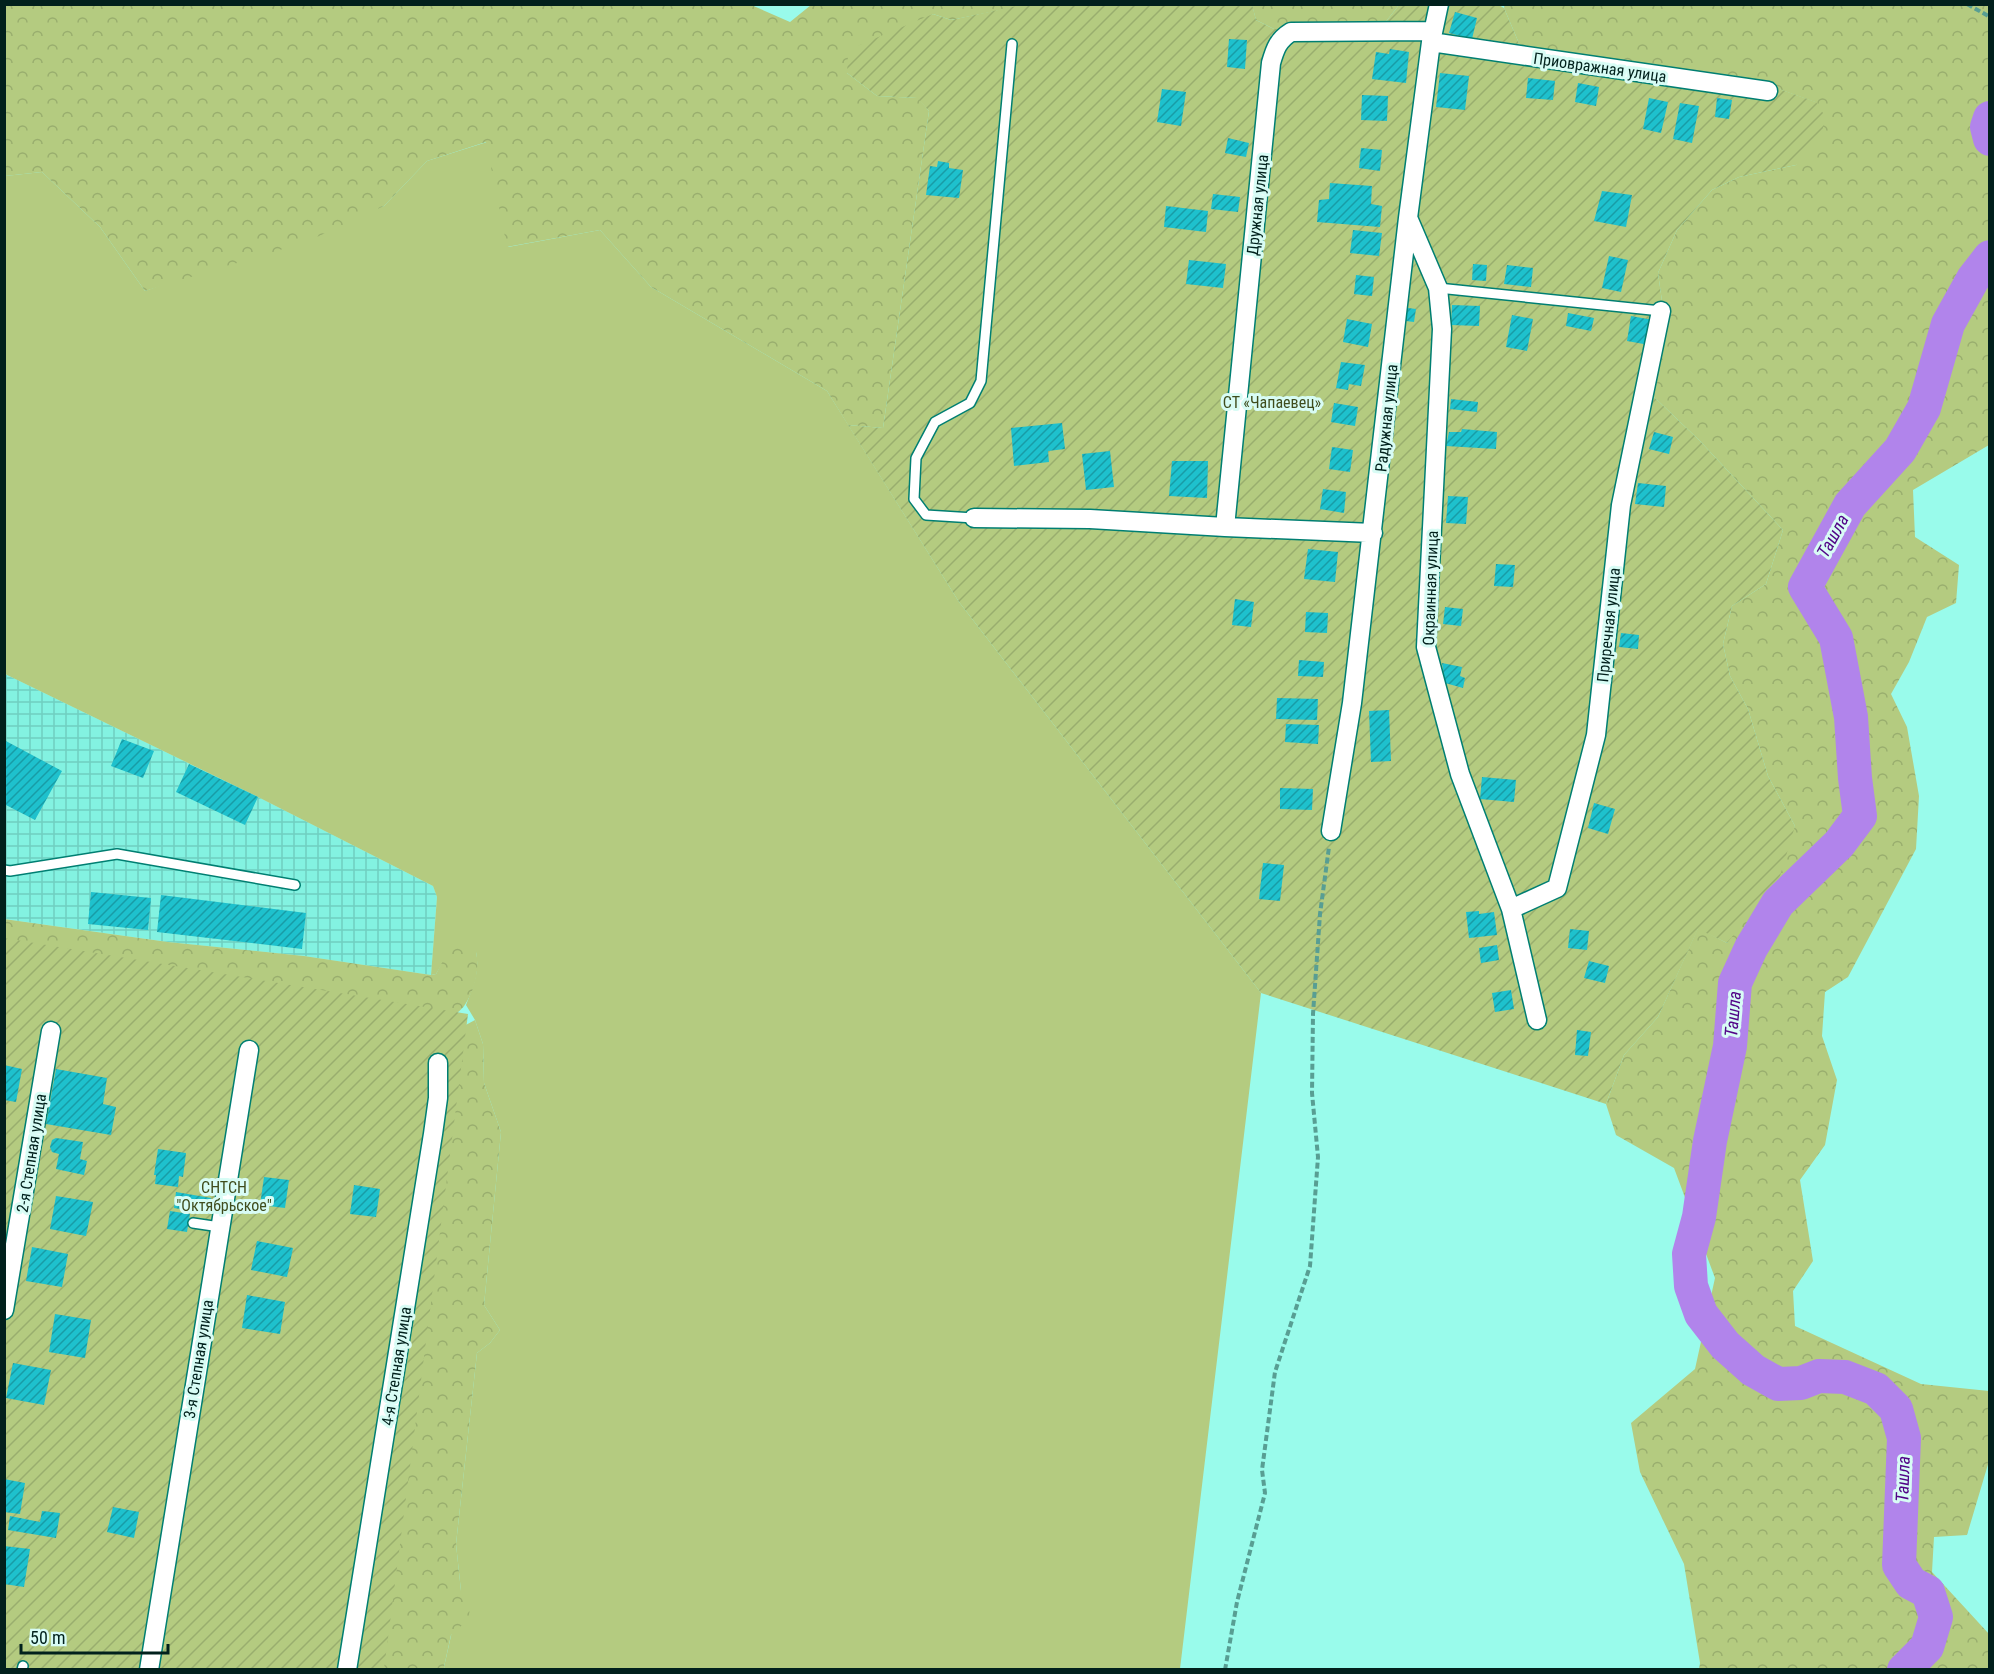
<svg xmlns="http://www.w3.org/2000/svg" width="1994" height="1674" viewBox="0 0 1994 1674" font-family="'Roboto Condensed',sans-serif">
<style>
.industrial{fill:url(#industrial-grid)}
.grass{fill:#b4cb80}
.forest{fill:url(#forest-crowns)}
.garden{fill:url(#garden-furrows)}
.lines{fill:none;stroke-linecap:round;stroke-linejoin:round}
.river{stroke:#b184eb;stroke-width:34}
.building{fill:url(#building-hatch)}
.service-casing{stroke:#007f72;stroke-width:12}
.minor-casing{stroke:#007f72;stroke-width:21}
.path{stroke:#589e93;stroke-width:4;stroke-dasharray:6 3;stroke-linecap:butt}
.service{stroke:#fff;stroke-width:9}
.minor{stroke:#fff;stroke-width:18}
.labels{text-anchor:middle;stroke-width:6;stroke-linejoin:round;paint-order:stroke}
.street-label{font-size:16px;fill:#01201c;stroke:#d8fcf5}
.park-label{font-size:16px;fill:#3f4c1c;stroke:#d8fcf5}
.water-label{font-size:18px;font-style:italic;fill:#510487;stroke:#d8fcf5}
</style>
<defs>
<pattern id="industrial-grid" width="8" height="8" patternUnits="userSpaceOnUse" patternTransform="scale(1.5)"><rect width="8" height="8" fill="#83f2e1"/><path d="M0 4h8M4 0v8" fill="none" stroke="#6fcfc0"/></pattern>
<pattern id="forest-crowns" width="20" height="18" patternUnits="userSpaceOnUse" patternTransform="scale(1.5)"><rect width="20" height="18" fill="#b4cb80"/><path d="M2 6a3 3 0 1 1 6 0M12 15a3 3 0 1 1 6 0" fill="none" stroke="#99ae6e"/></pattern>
<pattern id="garden-furrows" width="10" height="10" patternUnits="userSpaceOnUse" patternTransform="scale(1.5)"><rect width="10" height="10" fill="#b4cb80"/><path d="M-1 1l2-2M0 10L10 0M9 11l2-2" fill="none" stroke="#99ae6e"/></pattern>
<pattern id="building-hatch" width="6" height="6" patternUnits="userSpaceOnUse" patternTransform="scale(1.5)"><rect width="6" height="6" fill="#1ec1cd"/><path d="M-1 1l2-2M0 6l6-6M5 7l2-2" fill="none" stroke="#189ca6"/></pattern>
</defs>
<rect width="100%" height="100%" fill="#99fbeb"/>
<path class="industrial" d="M5,674L258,797L433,886L437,897L431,975L304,956L168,942L5,919Z"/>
<path class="grass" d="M487,142L508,247L600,230L651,287L827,391L959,602L1261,993L1180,1669H445L444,1667L461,1591L456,1544L477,1353L490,1343L500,1330L484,1305L501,1132L484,1083L483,1044L475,1020L466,1005C473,988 480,971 476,952L442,964L436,974L431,975L437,897L433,886L258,797L5,674V176L42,172L100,227L145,291L384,206L427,161Z"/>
<path class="forest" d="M749,4L790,22L811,5H1026L951,20L933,14L847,73L877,96L918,98L929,111L883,428L848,425L827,391L651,287L600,230L507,247L486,142L427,161L384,206L306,242L145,291L100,227L42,172L5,176L4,5Z
M1505,4L1989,5V445L1913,490L1915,537L1959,565L1956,603L1927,617L1909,662L1891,694L1907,727L1919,796L1916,849L1848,977L1825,992L1822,1036L1837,1080L1825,1145L1800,1180L1813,1261L1793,1291L1795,1326L1921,1384L1989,1391V1461L1967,1535L1934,1537L1932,1572L1989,1634V1669H1699L1700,1663L1684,1564L1640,1472L1631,1423L1695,1369L1715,1278L1674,1168L1616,1135L1606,1104L1624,1055L1658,1017L1698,928L1727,943L1795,826L1768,776L1748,709L1730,676L1723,644L1732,606L1766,584L1783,530L1700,441L1652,395L1663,308L1658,273L1677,230L1712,190L1739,177L1796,165L1815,102L1748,78L1730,75L1674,72L1521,48L1504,8Z
M1252,5H1399L1380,29H1274L1256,20Z
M4,919L168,942L304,956L431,975L436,974L453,942L465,944L476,952C480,968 475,989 466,1003C462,1011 451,1017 444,1023L5,973Z
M475,1020L483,1044L484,1083L501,1132L484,1305L500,1330L490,1343L477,1353L456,1544L461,1591L470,1602L469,1619L451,1635L444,1667L445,1669L354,1670L462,1027Z"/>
<path class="garden" d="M1026,4H1252L1256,20L1274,29H1380L1399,5L1497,4L1504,8L1521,48L1674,72H1705L1749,78L1816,102L1823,113V134L1796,165L1739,177L1712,190L1677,230L1658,273L1663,308L1652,395L1700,441L1783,530L1766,584L1732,606L1723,644L1730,676L1748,709L1768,776L1795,826L1780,876L1727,943L1698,929L1658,1017L1624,1055L1606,1104L1261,993L959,602L848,425L883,428L929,111L917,98L877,96L847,73L848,55L857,46L933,14L951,20Z
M4,938L468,1014L384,1669H5Z"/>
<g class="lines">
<path class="river" d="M1990,118L1987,127L1990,139
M1904,1670L1927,1647L1936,1617L1928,1592L1911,1583L1899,1565L1904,1438L1896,1409L1876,1389L1845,1377L1819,1376L1801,1383L1778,1384L1753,1370L1725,1345L1701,1314L1691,1286L1689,1254L1699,1217L1710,1141L1730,1046L1735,983L1751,948L1778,903L1839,844L1860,816L1855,778L1851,717L1836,638L1805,587L1850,505L1900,450L1924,408L1948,324L1973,279L1990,257"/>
</g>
<path class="building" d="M1455,12L1477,18L1472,39L1449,33Z
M1229,39L1247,40L1245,69L1227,67Z
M1390,49L1409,52L1406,83L1372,79L1376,52L1389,54Z
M1440,73L1469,76L1465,110L1436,107Z
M1528,78L1555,81L1553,100L1526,98Z
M1578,83L1599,87L1596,106L1575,102Z
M1162,89L1186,92L1181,126L1157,122Z
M1362,95L1388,96L1387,121L1361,120Z
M1649,98L1668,102L1661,133L1643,129Z
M1717,98L1732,100L1729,119L1715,117Z
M1680,103L1699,106L1692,143L1673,139Z
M1228,138L1249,143L1246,157L1225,153Z
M1361,148L1382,150L1380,171L1359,168Z
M938,161L949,163V168L963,170L959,198L926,195L930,166L937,167Z
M1330,183L1372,186L1371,204L1382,206L1380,227L1317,222L1319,200L1329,199Z
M1602,191L1632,195L1626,227L1594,221Z
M1213,194L1240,197L1238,212L1211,209Z
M1166,206L1208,211L1206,232L1164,227Z
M1353,230L1382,233L1379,256L1350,253Z
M1609,256L1628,260L1621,292L1602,288Z
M1189,260L1226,264L1223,288L1186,284Z
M1473,264L1487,265L1486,281L1472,280Z
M1507,265L1533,268L1531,287L1504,284Z
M1356,275L1374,277L1372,296L1354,294Z
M1452,305L1480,306L1479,326L1451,325Z
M1400,307L1416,309L1414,322L1398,320Z
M1568,313L1594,318L1591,331L1566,326Z
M1512,315L1533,319L1527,351L1506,347Z
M1631,316L1653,320L1649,345L1627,341Z
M1347,319L1372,324L1368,347L1343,342Z
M1341,362L1365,365L1361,386L1349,384L1348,390L1336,388Z
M1451,399L1478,402L1477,412L1450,409Z
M1334,403L1358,407L1355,426L1331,422Z
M1062,423L1065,449L1048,451L1049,462L1014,466L1011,428Z
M1462,429L1497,432L1496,449L1446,446L1449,432H1461Z
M1654,432L1673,437L1669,454L1649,449Z
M1332,447L1353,450L1350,472L1329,469Z
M1110,451L1114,487L1086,490L1082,454Z
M1172,461H1208L1207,498L1169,496Z
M1638,483L1666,486L1664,507L1635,504Z
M1323,489L1346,492L1344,513L1320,509Z
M1448,496L1468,497L1466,524L1446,523Z
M1308,549L1338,552L1335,582L1304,579Z
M1496,564L1515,565L1513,587L1494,586Z
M1235,599L1254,602L1251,627L1232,625Z
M1445,607L1463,609L1461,626L1443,624Z
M1306,612L1328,613L1327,633L1305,632Z
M1621,633L1639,635L1638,649L1619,647Z
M1299,660L1324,662L1323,677L1298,676Z
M1442,663L1462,667L1460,676L1465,678L1463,688L1445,683Z
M1277,698L1318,699L1317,720L1276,719Z
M1389,710L1391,761L1371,762L1369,711Z
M1286,724L1319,725L1318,744L1285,742Z
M122,739L154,751L143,778L111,766Z
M4,740L62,771L35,820L4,804Z
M189,764L258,797L245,825L176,792Z
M1482,777L1516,780L1514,802L1480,799Z
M1280,788L1313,789L1312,810L1280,809Z
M1594,803L1615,809L1608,834L1588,828Z
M1263,863L1284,865L1280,901L1259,899Z
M91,892L151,898L148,930L88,924Z
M161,895L306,913L302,949L157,932Z
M1479,911V914L1494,912L1497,935L1469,938L1466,912Z
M1570,929L1589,931L1587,950L1568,948Z
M1497,945L1499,960L1481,963L1479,948Z
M1589,961L1609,966L1605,983L1584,978Z
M1511,990L1514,1009L1495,1012L1492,993Z
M1577,1030L1591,1032L1588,1056L1575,1055Z
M4,1065L22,1069L16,1102L4,1100Z
M56,1069L107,1078L103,1104L116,1107L111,1135L46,1124Z
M56,1138L83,1142L80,1159L87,1161L84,1175L56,1169L59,1154L52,1152L50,1147L52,1140Z
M158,1149L186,1153L183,1177L179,1176L178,1187L155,1184L156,1175H154Z
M264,1177L289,1180L285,1208L260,1205Z
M354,1185L380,1189L376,1217L350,1214Z
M176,1192L211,1198L209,1214L174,1208Z
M56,1196L93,1202L86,1236L50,1229Z
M170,1211L190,1214L187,1232L167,1229Z
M257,1241L293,1248L287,1277L251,1270Z
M32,1247L68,1254L62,1287L26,1281Z
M247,1295L285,1302L280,1334L242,1328Z
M55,1314L91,1320L85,1358L49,1352Z
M13,1363L51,1370L44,1405L6,1398Z
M4,1479L25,1483L20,1514L4,1512Z
M113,1507L139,1512L134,1538L107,1532Z
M42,1511L60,1513L56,1538L8,1530L10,1516L40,1522Z
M4,1546L30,1549L24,1587L4,1584Z"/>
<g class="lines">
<defs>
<path id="service" d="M1438,288L1661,311
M974,518L926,515L914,499L916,458L935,422L970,403L981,381L1012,44
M4,870L10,871L117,854L295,885
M207,1185L226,1188
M193,1223L220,1227
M22,1670L23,1666"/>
<path id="minor" d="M1431,42L1768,91
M1409,220L1438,288L1442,329L1426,647L1460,774L1511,909L1537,1020
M974,518L1090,519L1225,527L1373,533
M1225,527L1271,63C1275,49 1278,40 1291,32L1433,31
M1331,831L1352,703L1408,218L1431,42L1439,4
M1511,909L1557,888L1596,735L1621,505L1661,311
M4,1310L51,1031
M149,1670L249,1050
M347,1670L433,1134L438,1098V1063"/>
</defs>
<use href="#service" class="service-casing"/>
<use href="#minor" class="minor-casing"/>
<path class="path" d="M1967,4L1990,17
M1225,1670L1237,1602L1265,1493L1262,1470L1275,1372L1310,1266L1318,1157L1312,1093L1313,1014L1320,914L1329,847"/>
<use href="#service" class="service"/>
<use href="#minor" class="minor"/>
</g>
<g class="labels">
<g class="street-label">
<text transform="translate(1600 67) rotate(8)" y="6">Приовражная улица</text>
<text transform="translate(1257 205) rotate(-84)" y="6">Дружная улица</text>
<text transform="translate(1386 418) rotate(-84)" y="6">Радужная улица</text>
<text transform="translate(1430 588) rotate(-88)" y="6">Окраинная улица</text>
<text transform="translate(1608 625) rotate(-84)" y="6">Приречная улица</text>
<text transform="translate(31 1153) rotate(-81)" y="6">2-я Степная улица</text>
<text transform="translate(198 1359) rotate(-81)" y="6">3-я Степная улица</text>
<text transform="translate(396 1366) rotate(-81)" y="6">4-я Степная улица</text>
</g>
<g class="park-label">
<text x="1272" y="408">СТ «Чапаевец»</text>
<text x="224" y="1193">СНТСН<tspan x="224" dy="18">"Октябрьское"</tspan></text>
</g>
<g class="water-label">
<text transform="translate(1833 536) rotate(-61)" y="6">Ташла</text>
<text transform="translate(1733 1014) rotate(-85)" y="6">Ташла</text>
<text transform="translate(1903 1479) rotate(-88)" y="6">Ташла</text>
</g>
</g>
<rect width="1994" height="1674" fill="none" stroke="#01201c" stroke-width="12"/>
<path d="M21 1644v9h147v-9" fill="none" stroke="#01201c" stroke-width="3"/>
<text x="30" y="1644" font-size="18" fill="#01201c" stroke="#d8fcf5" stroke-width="4.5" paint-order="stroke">50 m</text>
</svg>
